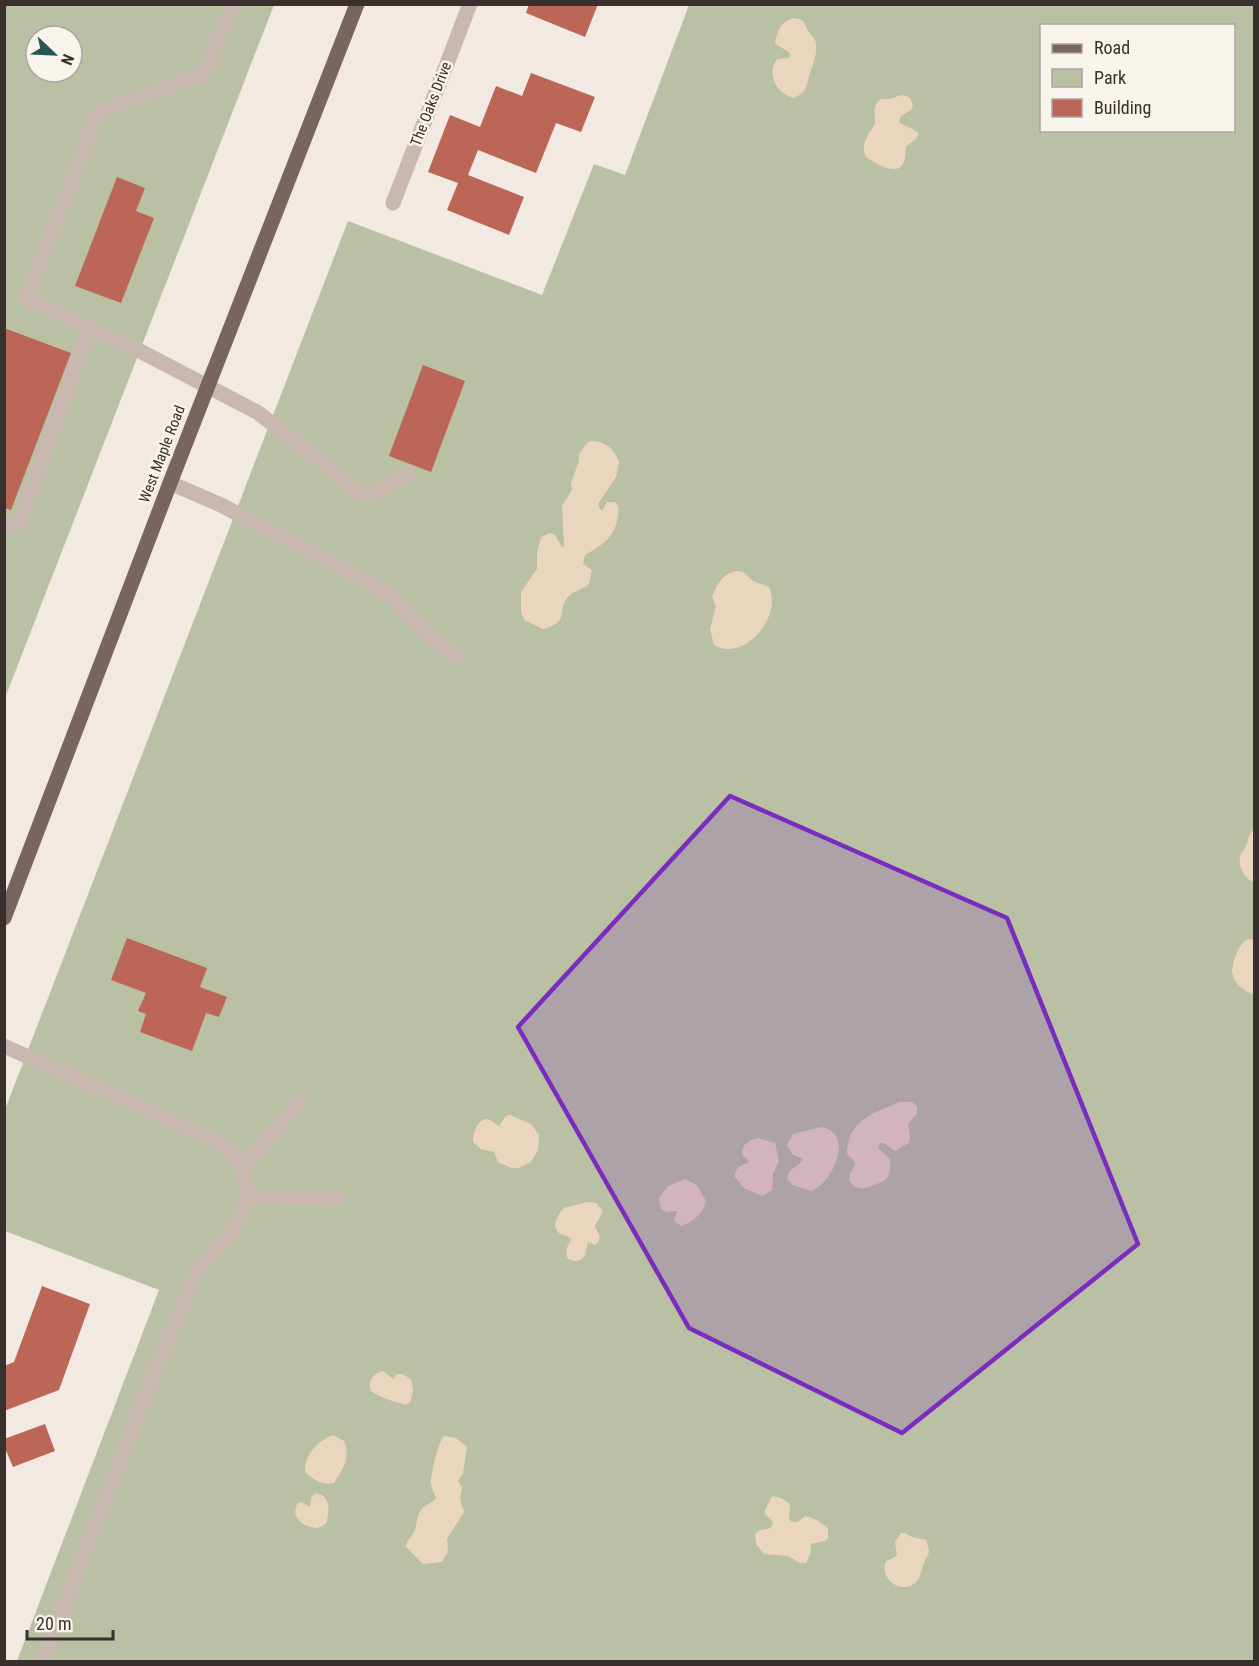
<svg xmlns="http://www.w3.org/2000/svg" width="1259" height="1666" viewBox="0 0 1259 1666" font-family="'Roboto Condensed',sans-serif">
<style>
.green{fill:#b9c0a3;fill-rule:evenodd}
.sand{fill:#e9d6bd}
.building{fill:#bb6657}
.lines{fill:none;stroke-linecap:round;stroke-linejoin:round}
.minor{stroke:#c9b8af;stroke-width:15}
.major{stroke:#79655f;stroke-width:15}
.marked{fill:#7b2cbf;fill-opacity:0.2;stroke:#7b2cbf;stroke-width:4.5;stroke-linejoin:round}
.labels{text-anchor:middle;stroke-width:5;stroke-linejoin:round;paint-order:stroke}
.street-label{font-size:15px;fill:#392f2c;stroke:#f9f3ee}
</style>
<rect width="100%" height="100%" fill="#f2e9e2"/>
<path class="green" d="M5,5H274L5,698ZM36,36H72V72H36Z
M689,5H1254V1661H17L159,1290L5,1231L4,1112L348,221L542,295L594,164L625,175ZM1042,26H1234V130H1042Z"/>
<path class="sand" d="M794,18C803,19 804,21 807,29C809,33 813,36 815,40C819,51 813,63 810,73C806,86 808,93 793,98C776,93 766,73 777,59L789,58L790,55L789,52L775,44C777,31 781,21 794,18Z
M901,95L909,97L913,104L911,110L901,116L899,122C913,132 931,130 906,146C905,152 906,161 902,165C894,176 874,162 866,157C860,144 868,135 875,124C875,113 872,109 880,99H890Z
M591,441C605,441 614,448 619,462L616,477L598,504L600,509L602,511L607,502H615C619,506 619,509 618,515C616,536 603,545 585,555L583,564L592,570L589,584C583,590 574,590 568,597C556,610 571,622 543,629L524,620L521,611V592L537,569V553L541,537L550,533L555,535L562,547H564L562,506L572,490L571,483L579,461V454L587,443Z
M737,571L743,572L753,581L769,587C783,618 743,663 714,645L710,629L716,606L712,597C717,584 723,573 737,571Z
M1254,829V883C1245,878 1236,866 1241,854C1242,851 1245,849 1246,846C1249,838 1248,835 1254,829Z
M1248,939L1254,940L1253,994C1241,989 1235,985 1232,972C1233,961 1238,944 1248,939Z
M899,1102H912L917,1106V1114L908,1124L910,1138L909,1143L895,1151L884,1143H880L878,1148L890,1159C890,1165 891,1172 887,1178C884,1182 883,1181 879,1183C867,1188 858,1193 849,1180L850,1174L856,1163L847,1154V1151C850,1118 874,1114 899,1102Z
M510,1115L531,1124L539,1135L538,1150L531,1162L518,1168H512L498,1162L494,1152L481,1149L473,1142C473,1134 476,1122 485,1119C489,1118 496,1124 499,1126L506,1116Z
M821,1127C856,1133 832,1184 811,1191L793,1185L787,1179C790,1165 799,1168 803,1159L792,1154L787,1145L793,1134Z
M758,1138L775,1143L779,1161L773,1174L772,1190L762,1196L744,1188L734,1176L738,1167L749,1162L742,1154C742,1143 749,1141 758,1138Z
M685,1179L697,1185L706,1201C703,1214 693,1222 681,1226L674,1221L677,1211L667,1212L661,1209L659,1198L668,1186Z
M587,1202L596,1203L603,1211L595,1226C598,1234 604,1238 595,1245L588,1242L585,1255L581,1260L574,1261L568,1259C564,1250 568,1247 571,1239C567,1235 561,1235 558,1232C551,1225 559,1213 564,1208Z
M383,1371L393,1379L397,1374H402L411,1379L413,1391L410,1402L406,1405C395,1402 380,1398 371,1391C367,1381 374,1373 383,1371Z
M333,1435L344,1441C351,1459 343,1468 334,1483C323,1486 312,1479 305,1472C304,1456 318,1440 333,1435Z
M444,1436L456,1438L467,1447L463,1473L458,1481L462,1488L460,1499L464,1512L447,1539L448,1551L442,1562L423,1564L406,1547C407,1539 413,1536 415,1529C417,1522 417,1516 421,1510C425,1504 432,1504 436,1498C434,1493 432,1489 431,1484C430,1476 438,1442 444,1436Z
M315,1493C331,1495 330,1511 326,1524L318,1528C307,1527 298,1524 295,1512L297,1504L301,1502L310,1507L311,1499Z
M772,1496L781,1498L790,1504L789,1519L792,1522H798L805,1516C814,1518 822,1522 828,1529V1538L825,1541L811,1544L810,1555L806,1563H800L788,1556L764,1554L756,1544L755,1534L758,1531L771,1528L773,1522L765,1514V1510Z
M901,1533H905L912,1537L926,1540L929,1550C929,1555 926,1558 924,1563C921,1569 921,1576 917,1581C903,1597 878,1579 886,1561L897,1556L895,1542Z"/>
<path class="building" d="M529,4H598L585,37L526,13Z
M531,73L595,97L581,132L556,123L536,173L478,150L468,175L524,197L509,235L447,210L458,183L428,172L450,115L480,127L496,86L522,96Z
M117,177L145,188L136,211L154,218L121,303L75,286Z
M4,328L71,353L11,510L4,508Z
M423,365L465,381L431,472L389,456Z
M127,938L207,968L200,987L227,997L219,1017L206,1013L192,1051L140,1032L146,1014L138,1011L146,993L111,980Z
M42,1286L90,1304L59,1390L4,1411V1366L14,1362Z
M45,1424L55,1451L13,1467L4,1446V1439Z"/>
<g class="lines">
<path class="minor" d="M233,4L203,74L98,112L26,299L138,350L257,412L326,465L354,490L372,495L409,473
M393,203L470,4
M170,483L221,505L388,593L437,643L458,656
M4,527L19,523L90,328
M4,1046L215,1140L228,1149L242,1169L248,1196L232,1233L198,1269L157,1366L42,1662
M242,1169L300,1101
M248,1196L338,1198"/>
<path class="major" d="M4,918L170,483L357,4"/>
</g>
<path class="marked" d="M730,796L1007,918L1138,1244L902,1433L689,1328L518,1027Z"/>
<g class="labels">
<g class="street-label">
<text transform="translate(431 104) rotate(-69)" y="5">The Oaks Drive</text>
<text transform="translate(162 454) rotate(-69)" y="5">West Maple Road</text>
</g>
</g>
<rect width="1259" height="1666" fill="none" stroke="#392f2c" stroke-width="12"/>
<rect x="1040" y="24" width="195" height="108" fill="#f9f3ee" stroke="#aca5a0" stroke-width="1.5"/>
<rect x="1052" y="44" width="30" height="9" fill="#79655f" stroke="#aca5a0" stroke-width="1.5"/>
<text x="1094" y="54" font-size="18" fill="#392f2c">Road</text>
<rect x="1052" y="69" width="30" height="18" fill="#b9c0a3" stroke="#aca5a0" stroke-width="1.5"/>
<text x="1094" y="84" font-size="18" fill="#392f2c">Park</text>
<rect x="1052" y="99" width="30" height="18" fill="#bb6657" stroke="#aca5a0" stroke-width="1.5"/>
<text x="1094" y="114" font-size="18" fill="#392f2c">Building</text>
<g transform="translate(54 54) rotate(113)"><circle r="28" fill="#f9f3ee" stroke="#aca5a0" stroke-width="1.5"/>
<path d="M0-4.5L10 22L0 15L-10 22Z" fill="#255755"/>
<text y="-9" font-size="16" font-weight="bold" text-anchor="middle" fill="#392f2c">N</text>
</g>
<path d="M27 1630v9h86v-9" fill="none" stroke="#392f2c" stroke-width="3"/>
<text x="36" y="1630" font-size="18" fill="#392f2c" stroke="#f9f3ee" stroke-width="4.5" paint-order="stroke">20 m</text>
</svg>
